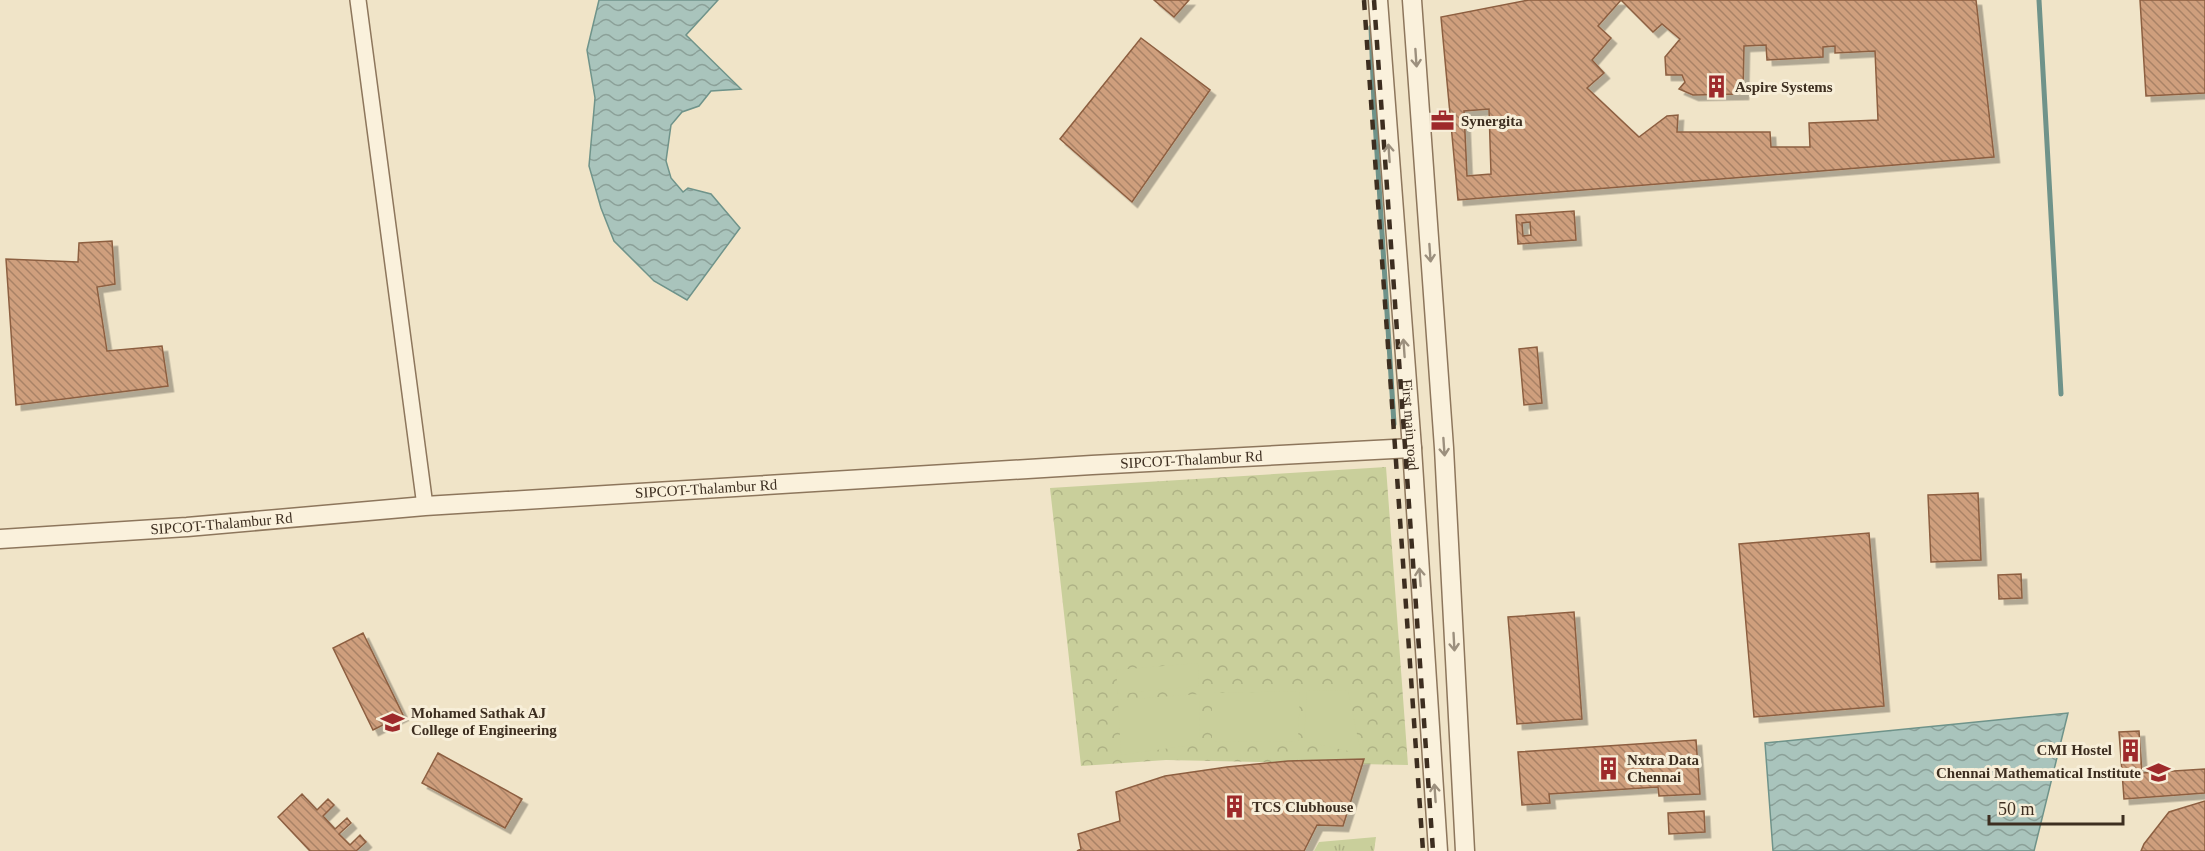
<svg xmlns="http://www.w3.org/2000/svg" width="2205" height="851" viewBox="0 0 2205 851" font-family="Georgia,serif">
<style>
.grass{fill:url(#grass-tufts)}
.forest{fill:url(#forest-crowns)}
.pitch{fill:#c9cf9b}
.water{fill:url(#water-waves);stroke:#6f938a;stroke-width:1.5}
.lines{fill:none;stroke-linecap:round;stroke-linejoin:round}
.stream{stroke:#6f938a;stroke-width:5}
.building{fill:url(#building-back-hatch);stroke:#8d5f41;stroke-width:1.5;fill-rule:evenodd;filter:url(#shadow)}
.minor-casing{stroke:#8d765c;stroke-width:18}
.tertiary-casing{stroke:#8d765c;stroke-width:21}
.minor{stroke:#faf1dc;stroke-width:15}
.tertiary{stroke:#faf1dc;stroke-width:18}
.rail{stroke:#3d2e20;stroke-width:4.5;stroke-dasharray:10 10;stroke-linecap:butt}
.oneway{stroke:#9c907e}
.labels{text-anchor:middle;stroke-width:6;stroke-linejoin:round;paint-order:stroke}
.poi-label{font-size:15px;font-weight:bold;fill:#3d2e20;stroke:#f7eed8;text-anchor:start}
.street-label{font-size:15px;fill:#3d2e20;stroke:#f7eed8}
</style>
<defs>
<pattern id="grass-tufts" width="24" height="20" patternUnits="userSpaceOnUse" patternTransform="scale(1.5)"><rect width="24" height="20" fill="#c9cf9b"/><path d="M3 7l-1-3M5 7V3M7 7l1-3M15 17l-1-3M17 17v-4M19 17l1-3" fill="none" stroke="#aeb285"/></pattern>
<pattern id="forest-crowns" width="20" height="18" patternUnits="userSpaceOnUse" patternTransform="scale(1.5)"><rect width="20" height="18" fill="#c9cf9b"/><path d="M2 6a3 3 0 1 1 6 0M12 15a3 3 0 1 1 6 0" fill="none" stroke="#aeb285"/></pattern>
<pattern id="water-waves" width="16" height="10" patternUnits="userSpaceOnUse" patternTransform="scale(1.5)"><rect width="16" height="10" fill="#a9c4bc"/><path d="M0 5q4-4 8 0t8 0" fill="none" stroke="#8ba098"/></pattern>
<pattern id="building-back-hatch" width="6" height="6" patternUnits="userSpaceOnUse" patternTransform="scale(1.5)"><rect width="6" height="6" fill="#cf9f7d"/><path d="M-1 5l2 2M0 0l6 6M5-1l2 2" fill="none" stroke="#a98266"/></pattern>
<filter id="shadow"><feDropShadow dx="5.5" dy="5.5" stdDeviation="0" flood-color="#0004"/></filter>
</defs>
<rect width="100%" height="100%" fill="#f0e4c8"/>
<path class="grass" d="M1376,837L1374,851H1314L1319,842Z"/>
<path class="forest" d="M1386,467L1408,765L1166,760L1081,766L1050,488Z"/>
<path class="pitch" d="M1199,663L1198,686L1118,694L1116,670Z
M1348,690L1361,754L1304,741L1307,691Z
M1300,691L1298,741L1212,742V693Z
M1200,694L1199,744L1121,755L1118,700Z"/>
<path class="water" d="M599,0H718L686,35L741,89L711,91L699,106L682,112L671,125L666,161L671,178L683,192L688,188L711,194L740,228L687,300L654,281L614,241L601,208L589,166L595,98L587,50Z
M2068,713L2034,851H1773L1765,743Z"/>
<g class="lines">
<path class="stream" d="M2039,0L2061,394
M1371,27L1374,105L1394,424"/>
</g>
<path class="building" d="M1154,0H1189L1174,17Z
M1529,0H1976L1994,157L1458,200L1441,17Z
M1621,0L1653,32L1662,24L1680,39L1665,57L1666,75H1682L1685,82L1679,89L1693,95L1743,94L1744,46L1766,45L1767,60L1823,57V47L1835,46V53L1875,51L1878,120L1809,123L1810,147H1771L1770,132H1677L1678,115L1667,116L1639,137L1587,88L1604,73L1592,60L1611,38L1598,26Z
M2140,0H2205V93L2146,96Z
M1141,38L1210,90L1132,202L1060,139Z
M1489,109L1491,174L1467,176L1464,111Z
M1574,211L1576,240L1518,244L1516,215ZM1530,222L1531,235L1523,236L1522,223Z
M112,241L115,284L97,287L107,351L162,346L168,386L16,405L6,259L78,262L79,243Z
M1537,347L1542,403L1524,405L1519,349Z
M1978,493L1981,560L1931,562L1928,495Z
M1869,533L1884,706L1754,717L1739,544Z
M2021,574L2022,598L1999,599L1998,575Z
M1574,612L1582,719L1517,724L1508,617Z
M363,633L403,715L373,730L333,648Z
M2139,731L2142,773L2205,769V793L2124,799L2119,732Z
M1696,740L1700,794L1659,796L1658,787L1549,794L1550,803L1522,805L1518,752Z
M438,753L522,799L505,828L422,783Z
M1364,759L1343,826L1317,825L1304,851H1077L1081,849L1078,834L1120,821L1116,792L1165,776L1227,767L1288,761Z
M302,794L317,810L328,799L334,805L323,816L335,829L347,818L351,823L339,834L350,845L360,835L366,842L356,851H310L278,817Z
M2205,801V851H2141L2144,844L2169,812Z
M1704,811L1705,832L1669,834L1668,813Z"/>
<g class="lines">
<defs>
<path id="minor" d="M358,0L425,506"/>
<g id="tertiary">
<path id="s1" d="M1378,0L1412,448L1438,851"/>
<path d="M1412,0L1444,448L1465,851"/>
<path id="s2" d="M0,539L187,527L425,506L1092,465L1412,448"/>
</g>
</defs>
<use href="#minor" class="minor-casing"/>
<use href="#tertiary" class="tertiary-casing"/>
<use href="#minor" class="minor"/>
<use href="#tertiary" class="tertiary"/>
<path class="rail" d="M1364,0L1423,851
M1374,0L1433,851"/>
</g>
<defs><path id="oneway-shaft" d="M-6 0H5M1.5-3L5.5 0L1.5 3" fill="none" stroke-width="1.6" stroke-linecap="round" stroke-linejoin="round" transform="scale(1.5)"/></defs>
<g class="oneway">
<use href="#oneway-shaft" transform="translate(1416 58) rotate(86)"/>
<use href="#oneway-shaft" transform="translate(1389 153) rotate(-94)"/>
<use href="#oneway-shaft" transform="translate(1430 253) rotate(86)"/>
<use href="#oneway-shaft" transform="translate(1404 348) rotate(-94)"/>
<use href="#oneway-shaft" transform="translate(1444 447) rotate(86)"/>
<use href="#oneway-shaft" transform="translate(1420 577) rotate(-94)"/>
<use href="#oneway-shaft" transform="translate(1454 642) rotate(87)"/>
<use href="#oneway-shaft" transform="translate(1435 793) rotate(-94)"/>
</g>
<defs>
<symbol id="building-bare" viewBox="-9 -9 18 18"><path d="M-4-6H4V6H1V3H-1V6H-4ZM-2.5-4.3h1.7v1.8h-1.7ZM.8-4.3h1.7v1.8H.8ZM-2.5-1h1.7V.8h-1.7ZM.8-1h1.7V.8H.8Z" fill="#9e2a2b" stroke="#f7eed8" stroke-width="2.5" paint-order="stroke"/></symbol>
<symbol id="office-bare" viewBox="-9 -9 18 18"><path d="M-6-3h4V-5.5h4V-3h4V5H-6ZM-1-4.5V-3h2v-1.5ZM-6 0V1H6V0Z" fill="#9e2a2b" stroke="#f7eed8" stroke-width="2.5" paint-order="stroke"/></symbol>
<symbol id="university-bare" viewBox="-9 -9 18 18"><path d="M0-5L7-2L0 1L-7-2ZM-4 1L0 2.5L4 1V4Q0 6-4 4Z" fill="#9e2a2b" stroke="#f7eed8" stroke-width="2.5" paint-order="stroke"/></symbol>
</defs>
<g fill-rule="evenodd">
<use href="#building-bare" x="1700" y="70" width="33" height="33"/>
<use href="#office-bare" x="1426" y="104" width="33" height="33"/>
<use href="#university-bare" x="376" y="706" width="33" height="33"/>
<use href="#building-bare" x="2114" y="734" width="33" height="33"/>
<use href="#building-bare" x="1592" y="752" width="33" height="33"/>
<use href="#university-bare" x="2142" y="756" width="33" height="33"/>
<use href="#building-bare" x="1218" y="790" width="33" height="33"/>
</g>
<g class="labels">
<g class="poi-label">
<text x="1735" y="92">Aspire Systems</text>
<text x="1461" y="126">Synergita</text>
<text x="411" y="718">Mohamed Sathak AJ<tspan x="411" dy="17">College of Engineering</tspan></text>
<text x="2112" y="755" text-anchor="end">CMI Hostel</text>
<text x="1627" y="765">Nxtra Data<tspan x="1627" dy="17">Chennai</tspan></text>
<text x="2141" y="778" text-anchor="end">Chennai Mathematical Institute</text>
<text x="1252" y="812">TCS Clubhouse</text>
</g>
<g class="street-label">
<text dy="5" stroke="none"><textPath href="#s1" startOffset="426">First main road</textPath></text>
<text dy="5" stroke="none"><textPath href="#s2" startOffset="1194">SIPCOT-Thalambur Rd</textPath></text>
<text dy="5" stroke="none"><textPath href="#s2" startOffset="708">SIPCOT-Thalambur Rd</textPath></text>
<text dy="5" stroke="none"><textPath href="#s2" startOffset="222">SIPCOT-Thalambur Rd</textPath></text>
</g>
</g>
<path d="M1989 815v9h134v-9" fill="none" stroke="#3d2e20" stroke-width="3"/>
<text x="1998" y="815" font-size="18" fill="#3d2e20" stroke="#f7eed8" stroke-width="4.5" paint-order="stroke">50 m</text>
</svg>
